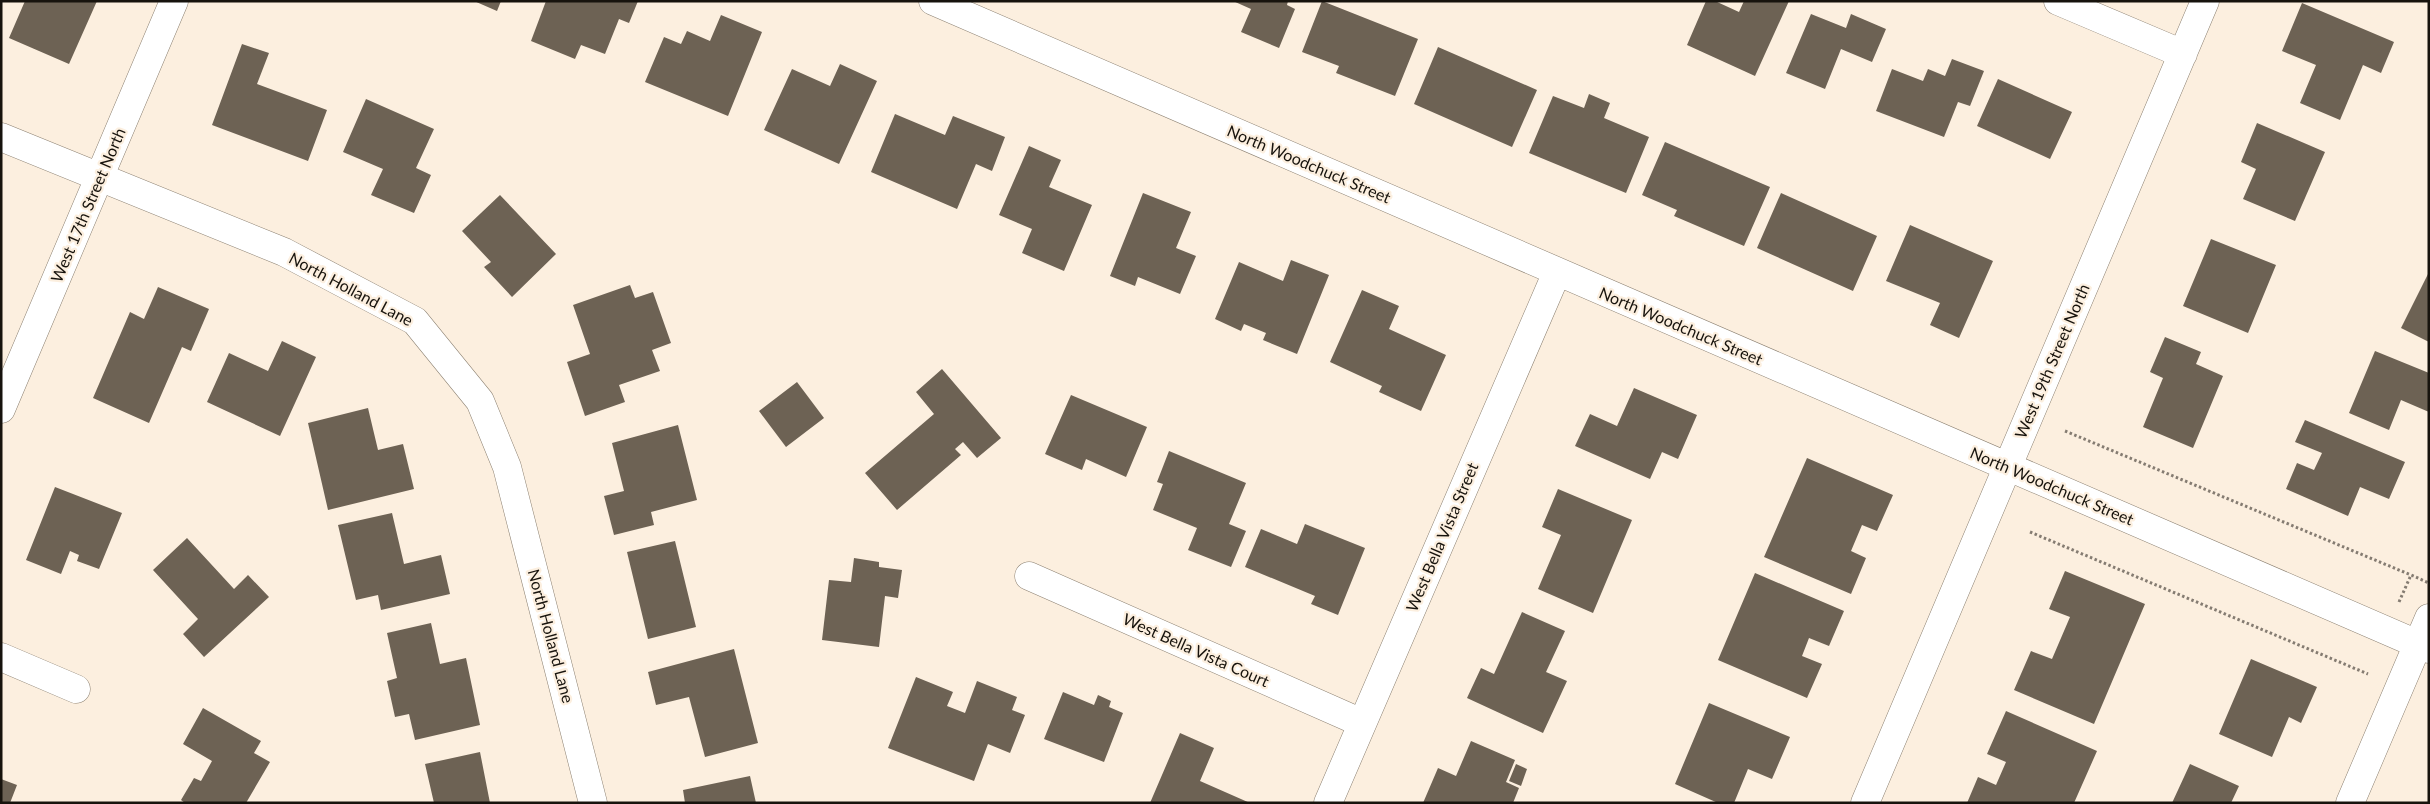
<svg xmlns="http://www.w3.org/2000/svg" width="2430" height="804" viewBox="0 0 2430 804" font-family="Lato,sans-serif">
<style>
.building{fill:#6d6254}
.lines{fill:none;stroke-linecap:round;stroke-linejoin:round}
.street-casing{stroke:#8c8172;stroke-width:29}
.path{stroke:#857c72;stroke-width:3;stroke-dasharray:2.5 2.5;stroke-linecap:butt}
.street{stroke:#fff;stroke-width:28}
.labels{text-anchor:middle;stroke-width:4.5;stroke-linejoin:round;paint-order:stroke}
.street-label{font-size:16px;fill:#17130d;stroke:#fcefdf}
</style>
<rect width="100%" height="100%" fill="#fcefdf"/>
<path class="building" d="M25,1H97L69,64L9,38Z
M474,1H501L497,11Z
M546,1H638L629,23L619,19L605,54L581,45L575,59L531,41Z
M1233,1H1288L1287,5L1295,9L1279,48L1241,32L1251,9Z
M1322,1L1418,39L1395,96L1336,73L1339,66L1302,52Z
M1706,1H1715L1739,12L1744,1H1789L1755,76L1687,45Z
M2302,3L2394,42L2381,73L2363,65L2340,120L2300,103L2316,65L2282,51Z
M1811,14L1846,28L1851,14L1886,29L1872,62L1841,49L1825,89L1786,73Z
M721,15L762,32L728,116L645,82L664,37L681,44L687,31L710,41Z
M242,44L269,53L257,84L327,110L308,161L212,125Z
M1438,47L1537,90L1512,147L1414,104Z
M1952,59L1984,71L1970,106L1958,102L1944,137L1876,111L1892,69L1923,81L1928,69L1945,76Z
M840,64L877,81L839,164L764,130L792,69L830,86Z
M1998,79L2072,112L2050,159L1977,126Z
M1589,94L1610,103L1604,118L1649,137L1626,193L1529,153L1553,96L1584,108Z
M366,99L434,129L416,168L431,175L414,213L371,195L383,169L343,152Z
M895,114L945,135L953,116L1005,137L992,171L976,164L957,209L871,172Z
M2257,123L2325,152L2295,221L2243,199L2256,169L2241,162Z
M1665,142L1770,187L1744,246L1674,216L1677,210L1642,195Z
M1029,146L1061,160L1049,187L1092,205L1064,271L1022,253L1032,229L999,215Z
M1143,193L1191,212L1176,248L1196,256L1180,294L1138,277L1135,286L1110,276Z
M1781,193L1877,236L1853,291L1757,248Z
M500,195L556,254L512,297L484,267L491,262L462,231Z
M1910,225L1993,261L1959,338L1930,325L1940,303L1886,281Z
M2211,239L2276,265L2248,333L2183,306Z
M1291,260L1329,275L1297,354L1263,340L1266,333L1244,324L1241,331L1215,319L1239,262L1283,281Z
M2429,272V342L2401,328Z
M630,285L635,298L653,292L671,343L652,350L660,371L619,385L625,402L585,416L567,362L590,354L573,305Z
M158,287L209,309L191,351L182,347L149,423L93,398L130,312L144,319Z
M1362,290L1399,306L1389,329L1446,355L1421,411L1379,392L1382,386L1330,362Z
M2165,337L2201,352L2196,364L2223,376L2193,448L2143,427L2163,378L2150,372Z
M282,341L316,357L280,436L207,402L229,353L268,371Z
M2375,351L2429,373V412L2401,400L2389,430L2349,413Z
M942,369L1001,438L977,458L963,442L955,449L961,455L897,510L865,473L934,414L916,392Z
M797,382L824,418L786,447L759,411Z
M1634,388L1697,415L1678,459L1662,452L1650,479L1575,446L1590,414L1617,426Z
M1071,395L1147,427L1126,477L1086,459L1082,470L1045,454Z
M368,408L378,450L403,444L414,489L328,510L308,423Z
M2305,420L2405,462L2389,499L2360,487L2348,516L2286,489L2297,463L2314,470L2322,453L2295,442Z
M678,425L697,500L651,512L654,525L614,535L604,496L624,491L612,443Z
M1169,451L1246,483L1229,524L1246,531L1231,567L1188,550L1197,528L1153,510L1163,484L1157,482Z
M1807,458L1893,495L1877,531L1862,525L1851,551L1866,558L1851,594L1764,557Z
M55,487L122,513L99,569L77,561L79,555L70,551L61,574L26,560Z
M1558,489L1632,520L1593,613L1538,589L1561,535L1542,527Z
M392,513L404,564L441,555L450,594L381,610L378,595L356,600L338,525Z
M1305,524L1365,548L1338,615L1311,604L1315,596L1245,567L1261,529L1297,544Z
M187,538L234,589L248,575L269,597L204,657L183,634L198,619L153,570Z
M675,541L696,627L648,639L627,552Z
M854,558L879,562V567L902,570L898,598L885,596L879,647L822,640L829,580L851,582Z
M2065,571L2145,604L2094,724L2014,690L2031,651L2052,659L2070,617L2049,609Z
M1755,573L1844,611L1829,646L1809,638L1802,656L1822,664L1807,698L1718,660Z
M1522,612L1565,631L1546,672L1567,681L1543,733L1467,698L1481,668L1494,674Z
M431,623L440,664L466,658L480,725L415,740L409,714L395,717L387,681L397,678L387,633Z
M734,649L758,743L705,757L689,697L656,705L648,672Z
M2251,659L2317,687L2301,723L2289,717L2272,757L2219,734Z
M916,677L953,692L947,706L965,713L977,681L1017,697L1012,710L1025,715L1010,753L988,744L974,781L888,748Z
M1063,692L1094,705L1098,695L1111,701L1109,707L1123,713L1104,762L1044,739Z
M1709,703L1790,737L1772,779L1748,769L1734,803H1718L1675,784Z
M203,708L261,741L254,753L270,762L246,803H185L181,800L194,778L201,781L212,761L183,744Z
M2006,711L2097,751L2074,803H1967L1978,777L1996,785L2006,762L1987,754Z
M1180,733L1214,748L1200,781L1250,803H1150Z
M1471,741L1515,760L1506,782L1519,788L1513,803H1423L1438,768L1456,776Z
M480,752L490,803H434L425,764Z
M1516,764L1527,769L1521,786L1509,781Z
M2190,764L2239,786L2231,803H2172Z
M750,776L756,803H685L683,790Z
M1,779L17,785L10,803H1Z"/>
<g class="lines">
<defs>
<path id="street" d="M933,1L2429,649
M2058,1L2183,54
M1,137L284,252L415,321L480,401L507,467L593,803
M1,409L174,1
M1029,576L1362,723
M1,657L76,689
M1328,803L1557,272
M1865,803L2205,1
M2350,803L2429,618"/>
</defs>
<use href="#street" class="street-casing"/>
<path class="path" d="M2065,431L2411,575
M2030,532L2368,674
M2399,602L2411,575L2429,583"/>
<use href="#street" class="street"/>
</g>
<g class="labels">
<g class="street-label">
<text transform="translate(1309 164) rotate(23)" y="6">North Woodchuck Street</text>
<text transform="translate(88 205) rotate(-67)" y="6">West 17th Street North</text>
<text transform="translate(351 289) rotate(28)" y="6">North Holland Lane</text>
<text transform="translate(1681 326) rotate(23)" y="6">North Woodchuck Street</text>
<text transform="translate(2052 361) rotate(-67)" y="6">West 19th Street North</text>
<text transform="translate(2052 486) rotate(23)" y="6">North Woodchuck Street</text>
<text transform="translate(1442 537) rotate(-67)" y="6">West Bella Vista Street</text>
<text transform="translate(551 636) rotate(75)" y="6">North Holland Lane</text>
<text transform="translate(1196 650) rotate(24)" y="6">West Bella Vista Court</text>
</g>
</g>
<rect width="2430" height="804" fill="none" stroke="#17130d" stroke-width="5"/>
</svg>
